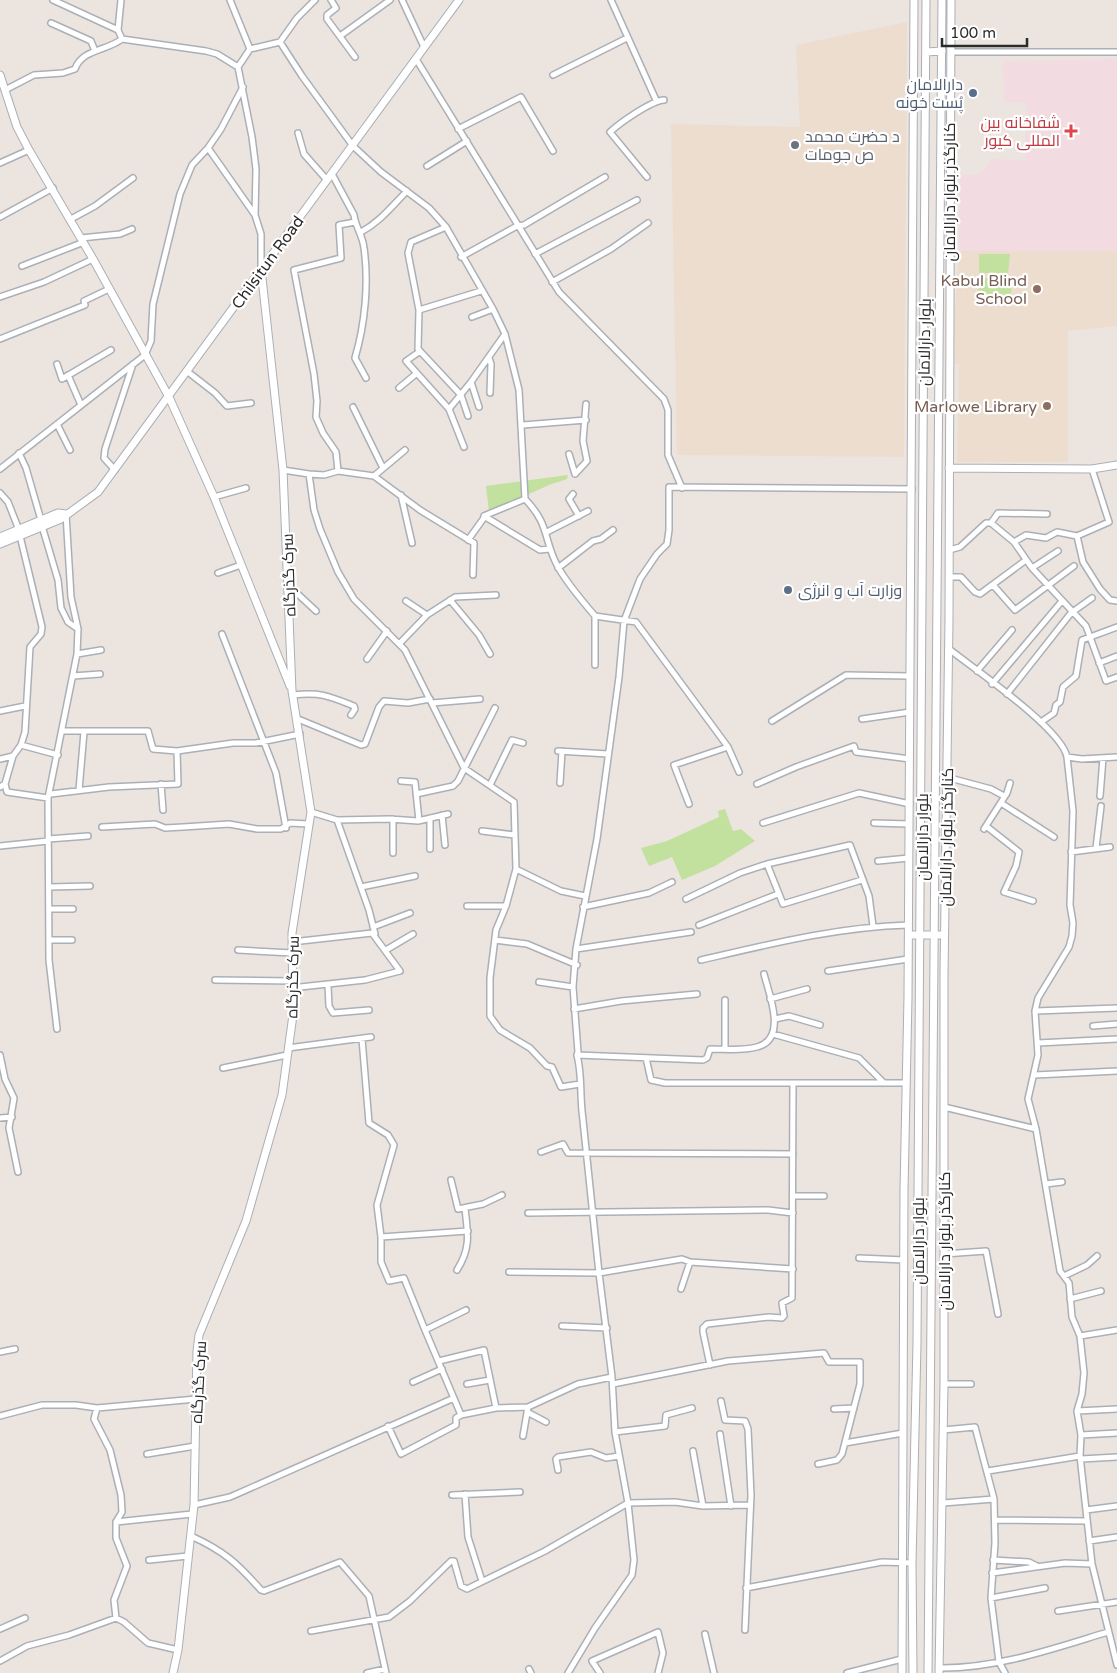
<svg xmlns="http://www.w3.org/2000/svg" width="1117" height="1673" viewBox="0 0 1117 1673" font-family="'Varela Round',Cairo,sans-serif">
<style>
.education{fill:#edddcf}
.medical{fill:#f2dce2}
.green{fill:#c2e09e}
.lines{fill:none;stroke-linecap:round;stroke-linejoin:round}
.street-casing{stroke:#abb0b7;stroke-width:8}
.secondary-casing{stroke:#abb0b7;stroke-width:9}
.street{stroke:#fff;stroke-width:5}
.secondary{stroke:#fff;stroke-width:7}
.service-dot{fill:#5c6f8a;stroke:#fff;stroke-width:2}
.health-dot{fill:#e0444e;stroke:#fff;stroke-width:2}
.worship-dot{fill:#6b7280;stroke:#fff;stroke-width:2}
.education-dot{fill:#8d6e63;stroke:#fff;stroke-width:2}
.labels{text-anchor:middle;stroke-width:4.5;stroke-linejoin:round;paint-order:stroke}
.service-label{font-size:16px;fill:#4e5e75;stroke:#fff;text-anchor:end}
.health-label{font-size:16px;fill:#be3a42;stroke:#fff;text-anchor:end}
.worship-label{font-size:16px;fill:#5b616d;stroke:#fff;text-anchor:start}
.street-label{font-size:16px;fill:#2b2b2b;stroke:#fff}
.education-label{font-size:16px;fill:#785e54;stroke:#fff;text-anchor:end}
</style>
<rect width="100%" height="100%" fill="#ece4df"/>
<path class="education" d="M907,22L904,457L677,455L671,124L800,127L796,45Z
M959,251H1117V326L1068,331V462H957L959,364H955L954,328Z"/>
<path class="medical" d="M1117,59V251H959L960,175L980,174L992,159L1025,160L1027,103L1004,102L1003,61Z"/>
<path class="green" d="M979,254H1010L1008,273H979Z
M979,278H1011V298H978Z
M568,475L567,479L549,485L489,512L486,486Z
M725,809L733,831L741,829L755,841L715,866L682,880L672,857L649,866L641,848L667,841L719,817L718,811Z"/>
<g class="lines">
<defs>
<path id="street" d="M53,0L118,30L122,39L206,51L217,54L238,67
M230,0L250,49
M331,0L336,8L327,15V19L355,57
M402,0L424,47
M611,0L656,100
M51,23L91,41L95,51
M118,30L121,0
M340,36L390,0
M280,42L302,76L353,146L381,172L429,208L446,227L493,309L505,334L519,390L525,499C550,525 543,538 557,565C565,581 583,602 595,616L636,622L728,747L739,772
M951,52H1117
M416,59L559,292L664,399L668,410V455L682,488
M553,75L627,38
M5,90L34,75L63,73L75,69C82,49 107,51 122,39
M458,129L521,97L553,151
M298,133L304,154L327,180
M208,148L255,215
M0,163L29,150
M427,166L467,141
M332,174L354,215C355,226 363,236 364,248C369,283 365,324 355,358L366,378
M647,177L610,132C621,122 651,101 664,100
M0,217L53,188
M71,219L95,206L133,178
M446,227L411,242L408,253L419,310L418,349L461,395L468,416
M361,232C380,222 392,206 407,191
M81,238L120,234L132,229
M535,254L637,200
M461,257L517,226L524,225L605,177
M22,266L84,242
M261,269V234L255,215L256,169L252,137L238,67L250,49L280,42L297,18L315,0
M552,282L611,249L648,223
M0,297L44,282L93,259
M419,310L481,291
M472,317L493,309
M0,339L85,305L84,301L109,289
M419,352L406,361L449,409L464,447
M489,358L491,364L490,393
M57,364L62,379L111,350
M188,372L215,393L227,406L251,403
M68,375L81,405
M471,382L479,407
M399,388L417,373
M353,407L383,468
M449,409L471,382L505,334
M57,424L70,450
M523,425L586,420
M19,453L26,468L41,520
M569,454L575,474L587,461L583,441L586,404
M0,469L145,355L151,341L153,304L180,194L192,165L208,148L221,129L243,87
M115,470L104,458L105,449L133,364
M283,470L309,474L324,475L338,471L374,476L420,510L474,543L473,575
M338,471L336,452L323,433L316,417L317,401L314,374L294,270L341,258L339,225L355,222
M309,474L314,510L320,529L338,572L354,599L405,650L464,768L514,802L516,869L561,891L585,896
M374,476L405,450
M0,493L8,502L19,530
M573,494L569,499L579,516
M401,495L412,543
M214,497L246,488
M484,516L540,550L549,549
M991,523L1014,542L1032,568L1086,626L1106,681L1117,677
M42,526L58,580L61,608L68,622L78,629
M547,532L588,511
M1077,536L1083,562L1100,589L1110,600L1117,601
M468,540L486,515L525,499
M1014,542L1026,535L1046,538L1057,532L1077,536L1109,522L1092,469
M949,550L960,547L986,523H991L998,513L1047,514
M558,568L593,541L601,539L613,530
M1032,568L1058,551
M218,573L241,565
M949,577H961L975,592L980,594L1026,560
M288,585L316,611
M993,585L1015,610L1074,566
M450,600L479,635L490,654
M406,601L427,615
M222,634L276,773L286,828
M400,643L427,615L455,597L496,595
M949,649C973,668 1062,729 1067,757L1073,811L1070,905L1073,923L1072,936L1069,947L1038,998L1035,1011L1038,1055L1028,1099L1036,1129L1060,1271L1069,1283L1072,1317L1080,1336L1084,1373L1082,1394L1077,1411L1081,1435L1080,1456L1092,1564L1117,1665
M77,654L101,650
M367,659L387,631
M1099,663L1117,656
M595,665V616
M977,671L1012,630
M73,676L100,674
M992,684L1062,601
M1007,694L1071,613L1092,598
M293,695C321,692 329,696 354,706L355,709L351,715
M432,703L480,699
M0,711L25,706
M298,719L361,745L365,744L379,707L384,701L408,703L430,699
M862,719L910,712
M772,721L846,675L910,676
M1041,722L1054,713L1056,705L1060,702L1063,687L1076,676L1082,640L1117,627
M63,731H148L153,749L177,751L233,743H256L300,734
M21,745L58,755
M558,751L608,754
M1067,757L1082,759L1117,757
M0,759L13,756
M946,777L991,789L1004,796
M401,781L415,782L419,821
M560,783L562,751
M5,784L7,792L48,798
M161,784L163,810
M757,784L796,767L854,746L856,752L910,759
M490,785L512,740L523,743
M0,787L5,784L13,756L21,745L25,732L30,647L41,634L42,627L20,536
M79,790L84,732
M51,794L109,787L178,784L177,751
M416,794L453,786L458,781L495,708
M1100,796L1103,758
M1001,803L1054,837
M689,804L674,765L728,747
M311,812L337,820L390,819L418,821L448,814
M442,815L445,845
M430,818V849
M393,819V853
M337,820L369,910L375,934
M763,823L859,793L910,804
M874,823L909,824
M986,826L1019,852L1016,866L1004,892L1033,901
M102,827L155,824L165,828L183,827L229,824L257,829H281L290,823L308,824
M984,829L1007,793L1010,783
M482,831L515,835
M48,839L88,836
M0,846L48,841
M1096,848L1101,806
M1071,852L1110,847
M878,861L909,858
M767,864L783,904L862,880
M516,869L506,906L496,930L490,978V1016L500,1030L530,1048L547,1066L552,1067L561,1087L580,1084
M50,887L90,886
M361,887L415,876
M686,899L740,873L767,864L850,845L869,896L873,926
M467,906H506
M583,907L649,893L672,882
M50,909H73
M699,925L778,894
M373,927L410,913
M49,940H72
M495,940L527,944L577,965
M576,949L691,932
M238,950L292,953
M386,950L413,934
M701,960C770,944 837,927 908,925
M828,971L908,959
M215,980L293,981
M539,982L573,987
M328,986L329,1006L333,1013L369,1010
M291,988L365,980L400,971L372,933L292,942
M770,999L807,989
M725,1000V1049
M574,1009L621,1001L697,994
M1035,1011L1117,1008
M775,1019L789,1016L820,1025
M1093,1026L1117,1024
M57,1029L49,960L48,798L77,654L78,629L71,597L66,514
M773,1034L859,1058L883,1082
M362,1039L369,1123L388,1135L394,1145L377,1205L381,1237V1262L389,1281L404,1278L425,1330
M1038,1043L1117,1039
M288,1048L371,1037
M0,1055L5,1079L14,1098L9,1128L18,1172
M577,1055L703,1060L707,1058L710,1049C725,1049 743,1051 757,1047C788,1039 769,994 764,974
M646,1058L651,1080L665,1083H906
M223,1068L287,1055
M1035,1075L1117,1071
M944,1107L1036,1129
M0,1118L12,1117
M541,1152L563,1144L568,1153L793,1154
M451,1180L458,1209L483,1204L502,1195
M1046,1184L1062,1182
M793,1196H824
M528,1213L768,1210L793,1213
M381,1237L468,1231
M944,1254L986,1251L998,1314
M859,1258L904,1260
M457,1270C471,1248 468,1234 465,1209
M509,1272L599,1273L682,1259L690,1262L793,1269
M1064,1276L1087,1265L1097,1256
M681,1289L690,1262
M1070,1299L1101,1291
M562,1326L607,1328
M1080,1336L1117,1330
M0,1352L15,1349
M439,1361L484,1350L496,1408
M710,1365L703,1332V1328L707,1324L769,1317L782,1318L784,1316L782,1303L792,1298L793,1083
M413,1382L442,1369
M467,1384L490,1380
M613,1384L728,1361L824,1353L829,1362H860V1384L842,1454L837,1460L818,1464
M944,1384H971
M721,1401L725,1420L745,1421L748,1429L751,1495L745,1630
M97,1408L94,1419L110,1450L121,1495L122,1512L116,1522V1538L127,1566L114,1600L116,1618
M834,1409L854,1408
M1077,1411L1117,1409
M527,1412L546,1422
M461,1415L425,1330L466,1310
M0,1416L42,1405H76L97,1408L196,1399
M388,1426L401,1454L456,1425V1418L461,1415L496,1408L528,1407L578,1384L612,1377
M943,1430L975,1427L994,1499L995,1543L991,1598L999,1662L1005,1673
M615,1432L665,1426L666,1415L692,1408
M720,1434L731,1506
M1081,1435L1117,1433
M523,1436L528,1407
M845,1443L903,1433
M693,1451L703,1506
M147,1454L195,1446
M1081,1459L1117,1457
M558,1470L556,1459L558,1457L591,1452L606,1458L619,1456
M988,1471L1080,1456
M465,1494L468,1537L482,1581
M452,1495L520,1492
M943,1503L994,1499
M194,1505L230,1497L454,1398
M1086,1510L1117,1506
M995,1520L1087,1521
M116,1522L192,1514
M191,1536C224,1551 237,1563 261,1590L264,1591L340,1562L369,1596L386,1673
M1089,1541L1117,1537
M149,1560L188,1556
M993,1560L1029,1562L1037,1566
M992,1573L1065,1563L1092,1564
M746,1588L882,1562L912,1563
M991,1598L1045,1588
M1058,1611L1117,1602
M0,1629L25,1618
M311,1631L389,1617L410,1601L451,1561H454L461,1586L467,1589L545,1551L628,1503L675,1502L703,1506L749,1505
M705,1634L714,1673
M0,1661L27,1646L69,1635L116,1618L124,1622L148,1643L178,1650
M939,1668C996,1669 1055,1648 1108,1632
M529,1669L531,1673
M367,1673L385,1669
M568,1673L595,1628L632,1575L634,1560L628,1503L615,1432L612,1377L599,1273L582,1111C580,1092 582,1074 577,1055L578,1052L573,987L576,949L597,839L619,677L624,621L640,579L657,554L667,544L669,530V487L912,489
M600,1673L592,1661L658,1632L663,1653L658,1673
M847,1673L902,1659"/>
<path id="secondary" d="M926,52L942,51
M0,75L17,127L29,150L93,259L169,397L214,497L290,686
M949,468L1092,469L1117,465
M0,537L58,513L66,514
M0,544L61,519L98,492L459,0
M909,935H944
M173,1673L178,1650L194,1505L197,1351L199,1335L246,1221L282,1095L293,1015L292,933L311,812L292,691L283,470L261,269
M902,1673L904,1190L908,997L914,0
M913,1673L912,1563L917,1343L926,0
M928,1673L942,0
M939,1673L944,1384V975L949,619L951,0"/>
</defs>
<use href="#street" class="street-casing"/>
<use href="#secondary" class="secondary-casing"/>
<use href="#street" class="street"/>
<use href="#secondary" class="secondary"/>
</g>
<g class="service-dot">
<circle cx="973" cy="93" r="5"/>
<circle cx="788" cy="590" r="5"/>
</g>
<path class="health-dot" d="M1068.5 123.5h5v5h5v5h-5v5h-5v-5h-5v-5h5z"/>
<circle class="worship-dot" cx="795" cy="145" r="5"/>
<g class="education-dot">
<circle cx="1037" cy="289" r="5"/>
<circle cx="1047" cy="406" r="5"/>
</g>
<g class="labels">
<g class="service-label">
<text x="963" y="90">دارالامان<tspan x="963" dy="18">پُست خونه</tspan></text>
<text x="798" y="596" text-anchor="start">وزارت آب و انرژی</text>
</g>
<g class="health-label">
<text x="1060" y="128">شفاخانه بین<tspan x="1060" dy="18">المللی کیور</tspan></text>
</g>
<g class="worship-label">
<text x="805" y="142">د حضرت محمد<tspan x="805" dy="18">ص جومات</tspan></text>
</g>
<g class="street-label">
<text transform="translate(949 192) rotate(-90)" y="6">کنارگذر بلوار دارالامان</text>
<text transform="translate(267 262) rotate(-54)" y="6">Chilsitun Road</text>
<text transform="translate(924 342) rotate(-89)" y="6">بلوار دارالامان</text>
<text transform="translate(288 575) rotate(-92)" y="6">سرک گذرگاه</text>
<text transform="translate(922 837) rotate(-90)" y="6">بلوار دارالامان</text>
<text transform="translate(946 837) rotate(-89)" y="6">کنارگذر بلوار دارالامان</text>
<text transform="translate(292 977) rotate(-89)" y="6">سرک گذرگاه</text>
<text transform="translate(918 1241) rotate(-90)" y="6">بلوار دارالامان</text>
<text transform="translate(944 1241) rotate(-90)" y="6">کنارگذر بلوار دارالامان</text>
<text transform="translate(198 1382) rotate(-87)" y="6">سرک گذرگاه</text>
</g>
<g class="education-label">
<text x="1027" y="286">Kabul Blind<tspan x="1027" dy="18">School</tspan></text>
<text x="1037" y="412">Marlowe Library</text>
</g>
</g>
<path d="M942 38v8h85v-8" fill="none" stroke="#2b2b2b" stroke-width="2.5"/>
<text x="950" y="38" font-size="15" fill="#2b2b2b" stroke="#ffffff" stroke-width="4" paint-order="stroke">100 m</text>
</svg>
